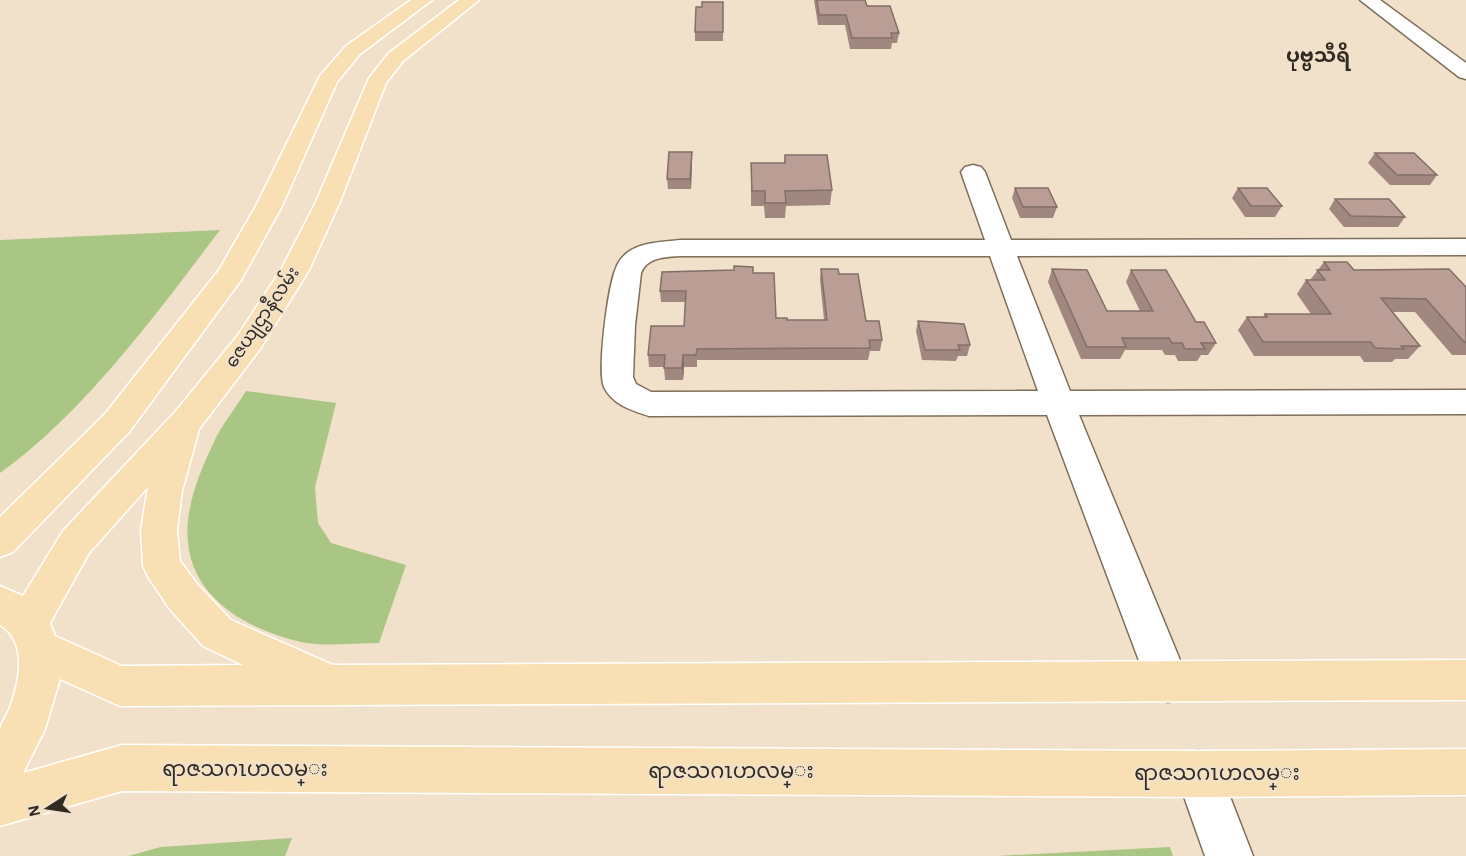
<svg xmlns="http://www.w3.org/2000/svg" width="1466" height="856" viewBox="0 0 1466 856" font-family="'Alegreya Sans','Noto Sans Myanmar',sans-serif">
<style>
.green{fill:#a9c685}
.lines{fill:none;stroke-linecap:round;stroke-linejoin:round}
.minor-casing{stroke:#7e6f5b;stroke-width:3}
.major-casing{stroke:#fff;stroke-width:3}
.minor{fill:#fff;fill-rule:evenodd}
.major{fill:#f9e0b4;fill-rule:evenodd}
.wall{fill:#a08880}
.shaded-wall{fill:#826f68}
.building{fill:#ba9e95;stroke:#826f68;stroke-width:1.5}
.labels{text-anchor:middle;stroke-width:4.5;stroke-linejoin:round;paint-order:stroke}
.street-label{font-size:18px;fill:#312b22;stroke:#f2e1ca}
.far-district-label{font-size:20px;font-weight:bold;fill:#312b22;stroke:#f2e1ca}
.near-street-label{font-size:21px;fill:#312b22;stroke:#f2e1ca}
</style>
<rect width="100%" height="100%" fill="#f2e1ca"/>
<path class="green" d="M220,230C158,312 84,413 0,473V240Z
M246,391L336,403L315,487L318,523L331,543L406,565L379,643C354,643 325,647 301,642C250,630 194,601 188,543C184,509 200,471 214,442C222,424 236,408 246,391Z
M292,838L285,856H128L161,847Z
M1170,847L1173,856H996Z"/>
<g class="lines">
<defs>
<path id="minor" d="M1360,0H1380L1466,63V79L1459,77Z
M973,165L981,167L985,172L1011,240L1466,239V255L1017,256L1070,391L1466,390V414L1079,415L1189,682L1183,696L1168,702L1153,696L1147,682L1047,415L649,416C631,410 613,405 604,387C597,370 608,286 616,268C618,262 622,257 627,253C641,242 663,242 680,240H985L961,172L965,167ZM680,256H990L1038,391L651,392L636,384L633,377L635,325L641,273C647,257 666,257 680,256Z
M1199,751L1215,758L1253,856H1205L1176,774L1183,758Z"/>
<path id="major" d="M411,0H432L360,54L337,82L282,206L241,280L129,432L13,552L0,557V517L105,414L219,270L256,206L320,76L346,46Z
M459,0H479L403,61L386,83L339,204L309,270L260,349L199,429L182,491L177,530L180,561L197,584L231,620L333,665L1466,660V700L120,706L60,679L45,729L23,773L122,745L1199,751L1466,749V795L1199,797L122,791L0,826C0,800 0,754 0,729C2,721 9,713 11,704C20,679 27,641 0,625V586L23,596L63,531L176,411L238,335L281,270L315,204L369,78L389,53ZM148,487L141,530L143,566L149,578L169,608L203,646L243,665L122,666L55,636L50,623L89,553Z"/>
</defs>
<use href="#minor" class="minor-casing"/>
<use href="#major" class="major-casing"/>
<use href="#minor" class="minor"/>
<use href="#major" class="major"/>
</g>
<path class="wall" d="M814,0H865L867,6L899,33L897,43H892L891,49H850L845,25H818Z
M723,2V41H695V32L702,7Z
M692,152V162L691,189H668L667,179Z
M1375,153L1437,175L1430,185H1390L1368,163Z
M785,155L832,190L830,205L786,206L785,218H765L764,206H751V163H784Z
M1015,188L1057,207L1053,218H1020L1012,198Z
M1238,188L1282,206L1275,217H1245L1232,198Z
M1335,199L1405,217L1398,227H1344L1329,209Z
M1324,262L1354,270L1466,287V355H1452L1415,312H1393L1420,346L1408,359H1395L1392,362H1364L1360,356H1254L1238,330L1247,317H1263L1265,314H1311L1297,294L1306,280H1310Z
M821,269L839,274L866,321L882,340L880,351H870L868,360H697V367H684L683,380H665L664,367H649L648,355L684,326L685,302H661L660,291L753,273L776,318L787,320H824L820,280Z
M1052,269L1107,311H1140L1126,282L1131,270L1196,322L1216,343L1208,355H1201L1197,361H1178L1175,355H1165L1162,350H1125L1120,359H1081L1048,282Z
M918,321L970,345L967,356H958L956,361L922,360L916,331Z"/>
<path class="shaded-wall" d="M692,152V162L691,189L690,179Z
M683,355L684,367L683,380L682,368Z"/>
<path class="building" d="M817,0H865L867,6H890L899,33H891L892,38H852L846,15H819Z
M702,2H723V32H695L696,7H702Z
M669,152H692L690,179H667Z
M1375,153H1414L1437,175H1397Z
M785,155H827L832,190L785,191L786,203H765V191H752L751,163H785Z
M1015,188H1048L1057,207H1023Z
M1238,188H1267L1282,206H1251Z
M1335,199H1389L1405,217L1351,216Z
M1324,262H1347L1354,270L1449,269L1466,287V342H1464L1426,299L1381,298L1420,346H1401L1404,349L1375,348L1371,342H1263L1247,317H1267L1265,314H1331L1306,280H1325L1317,270H1330Z
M734,266L753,267V273H774L776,318H787V320H827L821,269H838L839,274H858L866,321H879L882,340H869L870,348L697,349L696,355H683L682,368H664L665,355H648L651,326H684L686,291H660L662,272L734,270Z
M1052,269L1087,270L1107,311H1153L1131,270H1166L1196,322H1204L1216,343H1201L1205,349H1185L1182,343H1172L1169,338H1122L1126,347H1087Z
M918,321L964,324L970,345H958L960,350H925Z"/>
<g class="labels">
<g class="street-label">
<text transform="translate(262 317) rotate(-56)" y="6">ဇေယျဌာနီလမ်း</text>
</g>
<g class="far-district-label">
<text x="1318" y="62">ပုဗ္ဗသီရိ</text>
</g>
<g class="near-street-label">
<text x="245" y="776">ရာဇသဂၤဟလမ္း</text>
<text x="731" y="778">ရာဇသဂၤဟလမ္း</text>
<text x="1217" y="780">ရာဇသဂၤဟလမ္း</text>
</g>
</g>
<g transform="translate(48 808) rotate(258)" stroke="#f2e1ca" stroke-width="4.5" paint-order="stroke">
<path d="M0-4.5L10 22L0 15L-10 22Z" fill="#312b22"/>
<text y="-9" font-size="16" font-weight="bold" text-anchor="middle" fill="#312b22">N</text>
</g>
</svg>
